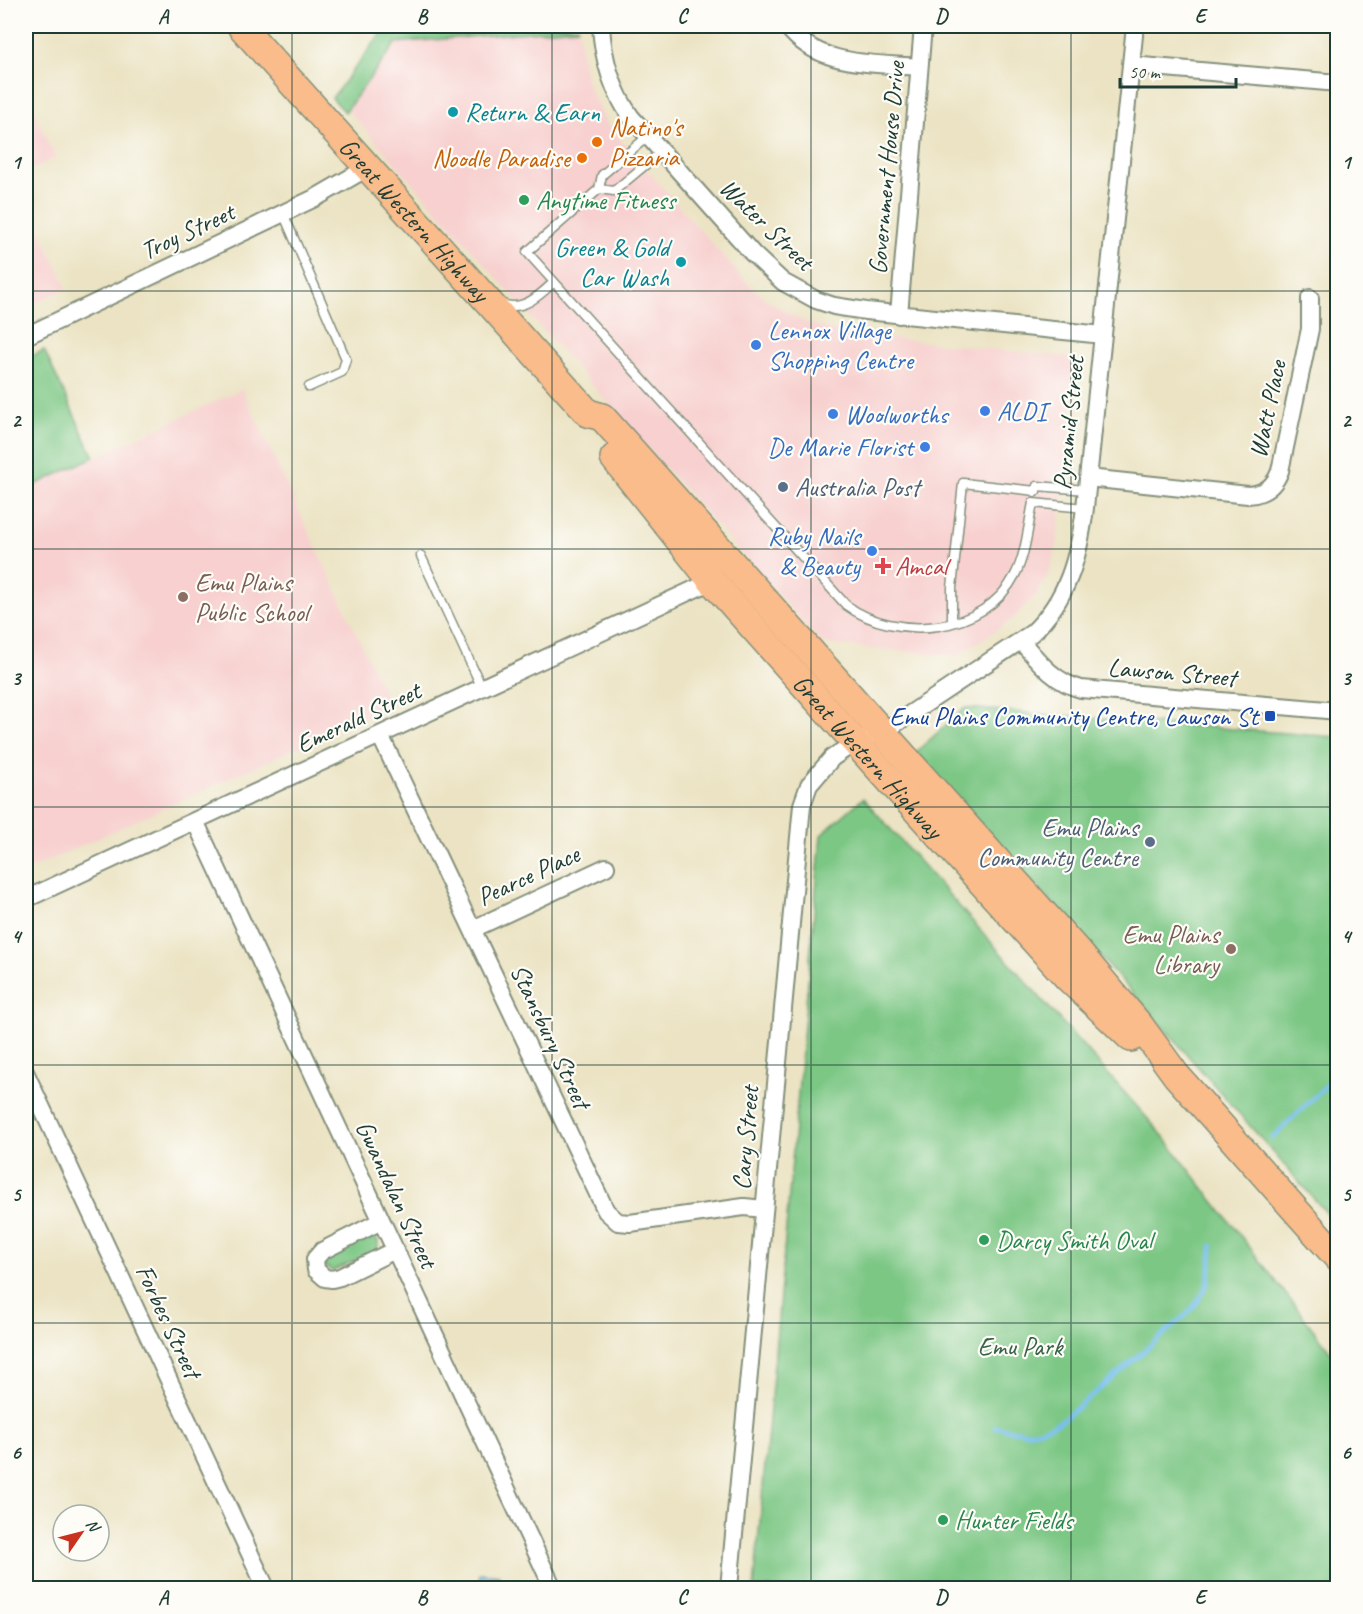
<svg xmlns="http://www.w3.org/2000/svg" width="1363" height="1614" viewBox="0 0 1363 1614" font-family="Caveat,sans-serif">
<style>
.built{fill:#f7d0cf}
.green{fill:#7dc785;stroke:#4e825c;stroke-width:1.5}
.water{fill:#78c0f0;stroke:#4c7e92;stroke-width:1.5}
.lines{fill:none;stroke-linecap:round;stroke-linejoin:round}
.stream{stroke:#78c0f0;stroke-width:4.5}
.service-casing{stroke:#85907c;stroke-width:11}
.minor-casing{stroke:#85907c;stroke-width:20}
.trunk-casing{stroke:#85907c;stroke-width:30}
.service{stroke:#fff;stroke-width:8}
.minor{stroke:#fff;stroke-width:16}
.trunk{stroke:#f9bc8a;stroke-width:27}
.grid{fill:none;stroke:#1f3d34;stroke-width:1.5;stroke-opacity:0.55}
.culture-dot{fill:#0f9aa8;stroke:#fdfcf7;stroke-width:2}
.food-dot{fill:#e8710a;stroke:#fdfcf7;stroke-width:2}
.leisure-dot{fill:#2e9e5b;stroke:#fdfcf7;stroke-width:2}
.shop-dot{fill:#3f7fe0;stroke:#fdfcf7;stroke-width:2}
.service-dot{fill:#5c6f8a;stroke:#fdfcf7;stroke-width:2}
.health-dot{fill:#e0444e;stroke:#fdfcf7;stroke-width:2}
.education-dot{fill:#8d6e63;stroke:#fdfcf7;stroke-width:2}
.transit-dot{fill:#1a4fb4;stroke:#fdfcf7;stroke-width:2}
.labels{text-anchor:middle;stroke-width:4.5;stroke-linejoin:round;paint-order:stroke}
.culture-label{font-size:26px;fill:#0d838f;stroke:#fdfcf7;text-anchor:start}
.food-label{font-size:26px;fill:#c56008;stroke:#fdfcf7;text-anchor:start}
.street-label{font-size:26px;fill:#1f3d34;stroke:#fdfcf7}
.leisure-label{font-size:26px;fill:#27864d;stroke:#fdfcf7;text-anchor:start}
.shop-label{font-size:26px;fill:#366cbe;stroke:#fdfcf7;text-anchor:start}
.service-label{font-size:26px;fill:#4e5e75;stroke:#fdfcf7;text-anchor:start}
.health-label{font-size:26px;fill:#be3a42;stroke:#fdfcf7;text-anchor:start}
.education-label{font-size:26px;fill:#785e54;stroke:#fdfcf7;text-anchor:start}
.transit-label{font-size:26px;fill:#164399;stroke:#fdfcf7;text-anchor:end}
.park-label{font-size:26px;fill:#366048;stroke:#fdfcf7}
.neatline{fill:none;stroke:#1f3d34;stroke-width:2}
.grid-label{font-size:20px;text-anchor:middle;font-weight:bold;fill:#1f3d34}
</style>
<rect width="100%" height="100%" fill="#fdfcf7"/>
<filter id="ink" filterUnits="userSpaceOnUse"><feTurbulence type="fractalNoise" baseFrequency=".0167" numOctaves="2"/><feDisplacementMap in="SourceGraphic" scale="12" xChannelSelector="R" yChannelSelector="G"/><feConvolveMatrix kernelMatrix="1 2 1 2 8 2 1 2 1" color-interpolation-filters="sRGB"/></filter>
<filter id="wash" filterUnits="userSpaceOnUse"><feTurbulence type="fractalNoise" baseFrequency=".008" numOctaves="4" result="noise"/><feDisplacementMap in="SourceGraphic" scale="24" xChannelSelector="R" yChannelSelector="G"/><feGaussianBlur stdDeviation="1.35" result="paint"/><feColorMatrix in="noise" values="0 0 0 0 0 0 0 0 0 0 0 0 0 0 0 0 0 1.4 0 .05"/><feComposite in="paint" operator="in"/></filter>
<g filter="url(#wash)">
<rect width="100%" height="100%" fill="#ebe3c3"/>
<path class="built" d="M578,28L586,81L608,126L746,282L768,301L805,322L842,333L1068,357L1076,367L1057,546L1049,572L1036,595L1010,621L957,656L822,644L347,109L395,43Z
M26,95L56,158L26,172V94Z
M26,200L67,288L26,308Z
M242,389L390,705L26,871V489Z"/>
<path class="green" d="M377,26H578V28L396,43L345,112L332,98L382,32Z
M44,350L94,457L31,487L26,474V359Z
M965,708L1337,737V1225L1147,1009L916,752Z
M863,798L1164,1137L1337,1360V1588H754L821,835Z
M370,1236L375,1237L378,1241V1248L375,1252L332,1271L324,1266V1258Z"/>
<path class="water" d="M480,1573L499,1575V1581L491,1585L479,1579Z"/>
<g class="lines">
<path class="stream" d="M1272,1138L1338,1074
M995,1427L1025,1432L1039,1430L1058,1423L1087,1400L1187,1314C1210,1290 1210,1278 1212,1246"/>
</g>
</g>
<g filter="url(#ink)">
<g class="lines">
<defs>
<path id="service" d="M647,137L602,175L599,189L527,252L846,605C896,642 985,634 1015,575C1026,554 1028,526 1033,503L1085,508
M599,189L614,191L661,152
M283,213L346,359L342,372L309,387
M502,304C523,312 540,295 554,282
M1035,492L1037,486L1087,490
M421,556L482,688
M952,623V588L963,483L1036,491"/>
<path id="minor" d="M601,26C603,59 612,90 631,117L753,254L783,282L816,300L834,306L866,311L1103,335
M787,26C816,67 875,63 919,67
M1131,65L1338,83
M899,315L923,26
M26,336L317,197L367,168
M1088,478L1248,495C1264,494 1274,487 1280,471L1310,329V298
M1021,641C1039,662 1054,682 1081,689L1338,711
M380,735L606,1211L618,1222L630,1223L744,1207L764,1209
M195,821L553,1588
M26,899L712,581
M473,929L606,867
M26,1074L266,1588
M381,1221L322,1251L315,1259L316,1270L325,1278L332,1279L340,1277L395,1250
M729,1588L802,805L809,785L832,758L855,742L895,724L1032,633C1068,599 1079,556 1085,508L1135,26"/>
<g id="trunk">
<path id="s1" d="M241,26L588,413L602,417L1078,952L1141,1027L1176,1075L1338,1258"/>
<path id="s2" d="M614,458L712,581L855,742L1068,978L1131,1038"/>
</g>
</defs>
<use href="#service" class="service-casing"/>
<use href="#minor" class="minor-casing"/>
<use href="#trunk" class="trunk-casing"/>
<use href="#service" class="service"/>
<use href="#minor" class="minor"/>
<use href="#trunk" class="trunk"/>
</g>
</g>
<path class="grid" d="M292,26V1588M552,26V1588M811,26V1588M1071,26V1588M26,291H1338M26,549H1338M26,807H1338M26,1065H1338M26,1323H1338"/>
<g class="culture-dot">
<circle cx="453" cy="112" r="6"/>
<circle cx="681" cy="262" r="6"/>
</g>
<g class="food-dot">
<circle cx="597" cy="142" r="6"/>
<circle cx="582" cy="158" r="6"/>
</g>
<g class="leisure-dot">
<circle cx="524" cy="200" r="6"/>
<circle cx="984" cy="1240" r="6"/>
<circle cx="943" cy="1520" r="6"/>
</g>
<g class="shop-dot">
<circle cx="756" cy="345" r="6"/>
<circle cx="985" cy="411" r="6"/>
<circle cx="833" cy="414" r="6"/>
<circle cx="925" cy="447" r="6"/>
<circle cx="872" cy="551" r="6"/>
</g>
<g class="service-dot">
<circle cx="783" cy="487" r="6"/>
<circle cx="1150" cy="842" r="6"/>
</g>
<path class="health-dot" d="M880 557h6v6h6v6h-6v6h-6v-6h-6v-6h6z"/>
<g class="education-dot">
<circle cx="183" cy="597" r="6"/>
<circle cx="1231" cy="949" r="6"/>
</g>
<rect class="transit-dot" x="1264" y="710" width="12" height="12" rx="3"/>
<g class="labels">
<g class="culture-label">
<text x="465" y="121">Return &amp; Earn</text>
<text x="669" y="256" text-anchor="end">Green &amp; Gold<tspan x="669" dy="30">Car Wash</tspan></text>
</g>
<g class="food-label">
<text x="609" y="136">Natino's<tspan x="609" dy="30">Pizzaria</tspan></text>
<text x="570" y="167" text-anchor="end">Noodle Paradise</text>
</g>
<g class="street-label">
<text transform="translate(886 168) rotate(-85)" y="9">Government House Drive</text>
<text dy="9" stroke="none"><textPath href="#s1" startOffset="260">Great Western Highway</textPath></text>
<text transform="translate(767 224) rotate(44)" y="9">Water Street</text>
<text transform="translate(187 231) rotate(-25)" y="9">Troy Street</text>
<text transform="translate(1267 409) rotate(-78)" y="9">Watt Place</text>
<text transform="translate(1068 423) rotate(-84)" y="9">Pyramid Street</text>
<text transform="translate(1172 672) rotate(5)" y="9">Lawson Street</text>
<text transform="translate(358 717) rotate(-25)" y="9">Emerald Street</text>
<text dy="9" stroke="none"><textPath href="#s2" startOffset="392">Great Western Highway</textPath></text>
<text transform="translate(528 875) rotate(-25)" y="9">Pearce Place</text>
<text transform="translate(551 1036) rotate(65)" y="9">Stansbury Street</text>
<text transform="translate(745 1138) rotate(-85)" y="9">Cary Street</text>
<text transform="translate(397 1194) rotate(65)" y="9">Gwandalan Street</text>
<text transform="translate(169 1321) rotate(65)" y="9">Forbes Street</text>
</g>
<g class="leisure-label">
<text x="536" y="209">Anytime Fitness</text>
<text x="996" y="1249">Darcy Smith Oval</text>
<text x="955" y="1529">Hunter Fields</text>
</g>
<g class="shop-label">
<text x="768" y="339">Lennox Village<tspan x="768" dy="30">Shopping Centre</tspan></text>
<text x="997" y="420">ALDI</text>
<text x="845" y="423">Woolworths</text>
<text x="913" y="456" text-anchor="end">De Marie Florist</text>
<text x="860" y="545" text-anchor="end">Ruby Nails<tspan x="860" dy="30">&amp; Beauty</tspan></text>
</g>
<g class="service-label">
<text x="795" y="496">Australia Post</text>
<text x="1138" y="836" text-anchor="end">Emu Plains<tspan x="1138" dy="30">Community Centre</tspan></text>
</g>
<g class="health-label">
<text x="895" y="575">Amcal</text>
</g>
<g class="education-label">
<text x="195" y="591">Emu Plains<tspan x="195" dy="30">Public School</tspan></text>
<text x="1219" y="943" text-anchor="end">Emu Plains<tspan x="1219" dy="30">Library</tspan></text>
</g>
<g class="transit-label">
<text x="1258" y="725">Emu Plains Community Centre, Lawson St</text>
</g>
<g class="park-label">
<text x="1020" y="1355">Emu Park</text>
</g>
</g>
<rect width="1363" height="1614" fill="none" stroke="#fdfcf7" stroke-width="66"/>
<g transform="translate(81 1533) rotate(55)"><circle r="28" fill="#fdfcf7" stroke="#a4b0a9" stroke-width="1.5"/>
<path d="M0-4.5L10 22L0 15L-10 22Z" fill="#c8321e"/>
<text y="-9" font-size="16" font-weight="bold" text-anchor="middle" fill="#1f3d34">N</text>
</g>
<path d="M1120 78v9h116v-9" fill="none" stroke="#1f3d34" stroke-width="3"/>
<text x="1129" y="78" font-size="18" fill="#1f3d34" stroke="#fdfcf7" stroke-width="4.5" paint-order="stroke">50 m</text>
<rect x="33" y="33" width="1297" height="1548" class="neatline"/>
<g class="grid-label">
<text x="163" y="23">A</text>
<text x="422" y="23">B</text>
<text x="682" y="23">C</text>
<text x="941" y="23">D</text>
<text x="1200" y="23">E</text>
<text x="16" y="169">1</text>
<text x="1346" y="169">1</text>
<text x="16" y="427">2</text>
<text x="1346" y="427">2</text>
<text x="16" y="685">3</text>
<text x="1346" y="685">3</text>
<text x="16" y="943">4</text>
<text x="1346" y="943">4</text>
<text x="16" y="1201">5</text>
<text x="1346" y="1201">5</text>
<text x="16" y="1459">6</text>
<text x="1346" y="1459">6</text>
<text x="163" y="1604">A</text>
<text x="422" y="1604">B</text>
<text x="682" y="1604">C</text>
<text x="941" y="1604">D</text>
<text x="1200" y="1604">E</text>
</g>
</svg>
